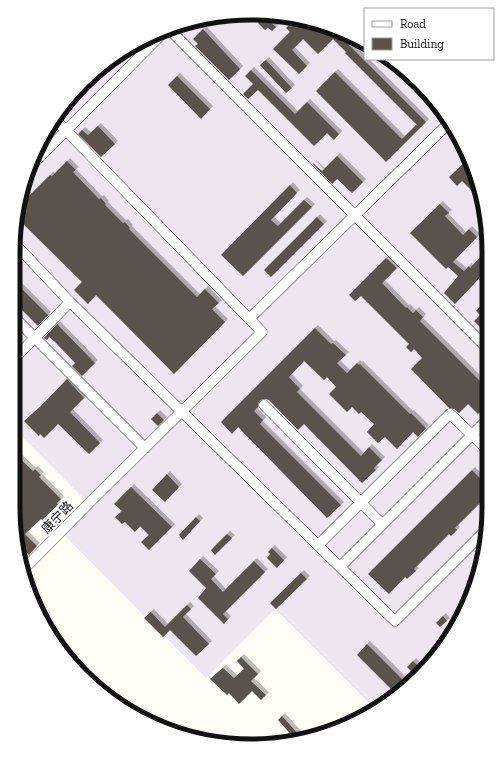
<svg xmlns="http://www.w3.org/2000/svg" width="502" height="759" viewBox="0 0 502 759" font-family="'Zilla Slab','Noto Sans SC',serif">
<style>
.industrial{fill:#eee6ef}
.building{fill:#5a524d;filter:url(#shadow)}
.lines{fill:none;stroke-linecap:round;stroke-linejoin:round}
.minor-casing{stroke:#444;stroke-width:11}
.minor{stroke:#fff;stroke-width:10}
.labels{text-anchor:middle;stroke-width:4;stroke-linejoin:round;paint-order:stroke}
.street-label{font-size:13px;fill:#111;stroke:#fff}
.rim{fill:none;stroke:#111;stroke-width:5}
</style>
<defs>
<filter id="shadow"><feDropShadow dx="3" dy="-3" stdDeviation="0" flood-color="#0004"/></filter>
</defs>
<rect width="100%" height="100%" fill="#fffdf5"/>
<path class="industrial" d="M236,13L328,26L365,47V59H385L408,72L465,146L489,236L487,539L465,613L439,651L402,688L376,710L275,609L206,678L59,530L87,502L14,428L15,220L37,146L72,94L146,37Z"/>
<path class="building" d="M264,17L266,18L276,27L272,31L268,28L265,30L258,23Z
M283,20L328,26L333,29L426,122L386,162L316,91L335,72L402,139L416,125L418,126L345,53L346,52L333,39L318,54L303,39L292,50L307,66L299,74L273,49L290,32L286,28L289,25Z
M203,29L240,69L229,80L195,46L198,44L193,39Z
M266,60L292,88L286,93L260,65Z
M251,70L295,114L307,102L339,134L334,140L327,133L314,146L258,90L248,99L243,94L253,84L245,76Z
M177,76L210,109L201,119L168,85Z
M98,126L115,144L101,157L78,134L82,130L88,135Z
M337,156L363,182L352,193L337,179L332,184L313,164V163L322,171Z
M67,161L76,170L73,172L99,199L101,198L106,204L105,205L123,223L125,222L130,228L129,229L197,297L205,289L219,303L212,309L225,322L174,374L96,295L88,304L74,290L82,282L16,217L19,206L50,175L52,176Z
M463,164L471,172L470,173L473,176L479,198L462,181L457,186L449,177Z
M290,185L297,193L271,220L278,226L304,200L312,207L243,276L221,255Z
M440,204L449,213L445,216L463,235L469,229L477,237L453,262L464,271L469,266L470,268L488,249V269L455,304L444,293L458,276L448,267L446,269L410,233Z
M317,217L324,224L271,277L264,270Z
M386,258L397,268L382,283L406,308L407,307L413,313L416,310L423,317L420,321L488,389V405L478,414L468,404L459,413L454,409L449,408L411,369L422,358L414,349L411,352L406,347L409,344L361,296L355,301L349,295Z
M15,282L48,315L38,326L14,302Z
M488,298V335L474,321L480,315L476,311Z
M57,324L95,363L82,376L72,366L75,363L55,342L49,337L47,340L44,338Z
M315,328L331,344L333,343L346,355L337,363L347,373L357,363L359,365L360,364L410,414L411,413L426,428L418,437L413,432L397,449L385,437L378,443L367,432L374,424L361,412L359,414L352,407L347,412L329,394L336,387L327,377L324,380L304,361L289,377L300,389L297,392L361,456L369,447L382,460L374,468L376,470L362,483L304,424L298,430L269,400L265,399L260,400L258,404V407L254,411L263,420L260,424L341,505L327,518L238,427L232,434L221,422Z
M67,379L84,398L70,412L100,443L89,454L58,424L44,438L40,434L39,436L24,421L41,406Z
M157,413L164,420L158,426L151,419Z
M13,452L33,471L35,469L41,475L39,477L61,499L57,503L58,505L42,520L41,519L25,534L37,546L29,555L23,549L24,547L19,541L13,508Z
M472,470L487,485V496L455,528L457,530L451,536L449,534L414,569L416,571L407,579L405,577L389,594L368,574Z
M167,474L179,487L165,502L152,490Z
M131,487L172,527L149,550L141,542L149,535L140,526L135,532L125,522L122,524L115,517L122,511L114,504Z
M53,516L60,523L54,530L50,525Z
M196,517L200,521L183,540L179,535Z
M227,534L232,538L215,555L211,550Z
M272,548L284,560L277,568L267,558L270,554L268,552Z
M200,559L216,574L211,579L223,592L254,561L265,572L223,614L228,619L224,624L198,598L206,588L189,571Z
M301,573L307,579L276,609L270,603Z
M24,576H26L32,583L27,588Z
M187,605L191,609L183,617L209,644L196,656L170,630L163,637L144,618L151,612L165,627Z
M443,616L447,621L440,627L436,623Z
M367,644L405,682L394,692L357,655Z
M241,657L258,674L251,681L266,695L261,700L252,691L239,704L229,693L227,695L210,679L223,668L234,678L244,669L237,661Z
M413,661L422,670L416,676L407,667Z
M282,716L300,736L296,740L278,720Z"/>
<g class="lines">
<defs>
<path id="minor" d="M171,31L488,349
M32,165L163,33
M15,244L70,302L395,621L487,529
M14,317L145,448
M249,319L448,124
M14,359L70,302
M264,405L382,524
M318,545L450,414L487,449
M340,567L488,419
M23,570L92,500L262,332L55,119"/>
</defs>
<use href="#minor" class="minor-casing"/>
<use href="#minor" class="minor"/>
</g>
<g class="labels">
<g class="street-label">
<text transform="translate(57 517) rotate(-46)" y="5">康宁路</text>
</g>
</g>
<path d="M0 0H502V759H0ZM251 20H251A231 231 0 0 1 482 251V508A231 231 0 0 1 251 739H251A231 231 0 0 1 20 508V251A231 231 0 0 1 251 20Z" fill="#fff" fill-rule="evenodd"/>
<path class="rim" d="M251 20H251A231 231 0 0 1 482 251V508A231 231 0 0 1 251 739H251A231 231 0 0 1 20 508V251A231 231 0 0 1 251 20Z"/>
<rect x="364" y="8" width="130" height="52" fill="#ffffff" stroke="#a0a0a0"/>
<rect x="372" y="21" width="20" height="6" fill="#ffffff" stroke="#a0a0a0"/>
<text x="400" y="28" font-size="12" fill="#111111">Road</text>
<rect x="372" y="38" width="20" height="12" fill="#5a524d" stroke="#a0a0a0"/>
<text x="400" y="48" font-size="12" fill="#111111">Building</text>
</svg>
